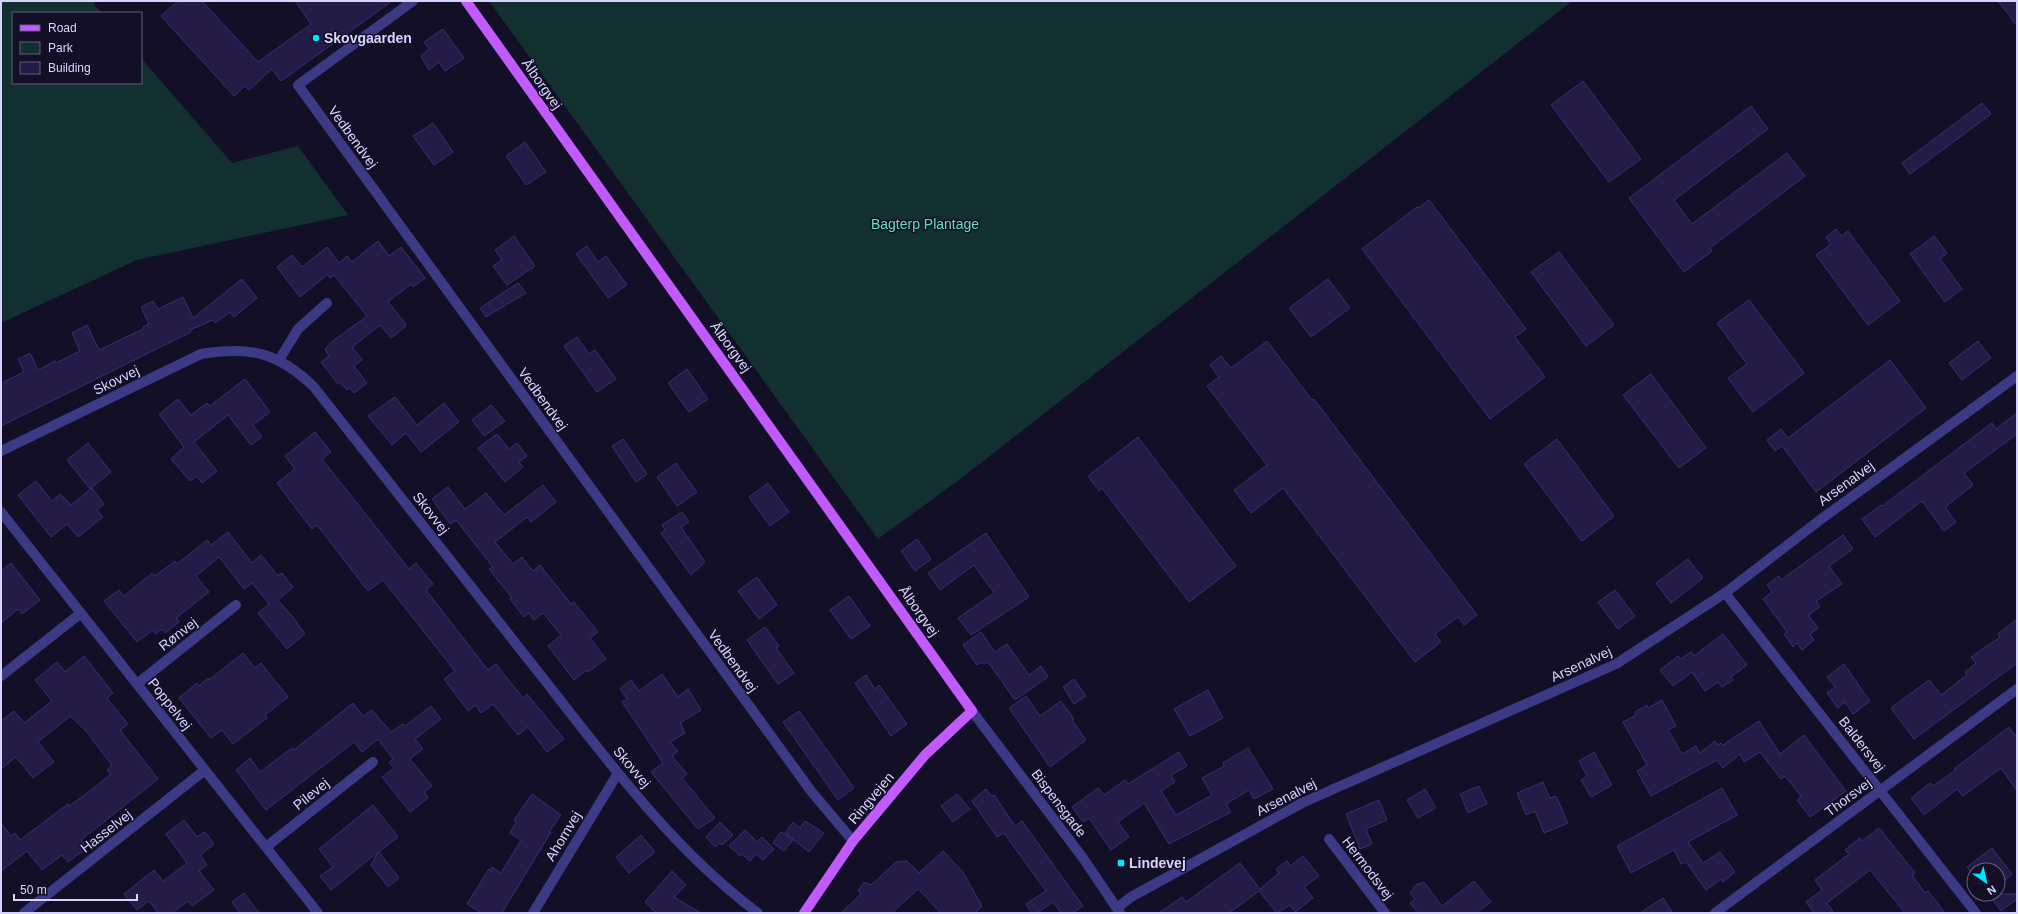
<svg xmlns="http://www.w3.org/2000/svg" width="2018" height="914" viewBox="0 0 2018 914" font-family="Helvetica,sans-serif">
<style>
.green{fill:#12302f}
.building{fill:#241b47;stroke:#3b2d73}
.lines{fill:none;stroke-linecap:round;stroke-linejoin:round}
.minor{stroke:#3d3a85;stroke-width:10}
.major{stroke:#c25bff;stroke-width:10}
.poi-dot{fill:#00e5ff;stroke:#130f26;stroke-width:1.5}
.labels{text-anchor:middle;stroke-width:3;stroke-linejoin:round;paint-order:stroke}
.poi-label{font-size:14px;font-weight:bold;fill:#d9d4ff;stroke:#130f26;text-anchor:start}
.street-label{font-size:14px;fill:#d9d4ff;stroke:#130f26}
.park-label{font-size:14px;fill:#5fe0c0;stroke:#130f26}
</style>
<rect width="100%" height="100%" fill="#130f26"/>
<path class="green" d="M1,1H96L94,4L102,13H13V83H141V58L232,163L298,146L348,215L137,260L1,323Z
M489,1H1572L959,480L878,539Z"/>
<path class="building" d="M178,1H202L258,62L311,24L295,1H392L281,81L272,69L249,90L245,86L234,96L161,16Z
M1998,1H2017V26Z
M443,29L464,58L445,71L439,62L429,70L421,56L429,49L424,42Z
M1583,81L1641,159L1609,182L1551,105Z
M1982,103L1991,114L1910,174L1902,163Z
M1751,106L1768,129L1674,200L1692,224L1787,153L1805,176L1710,248L1712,251L1684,272L1629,198Z
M433,123L453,152L434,165L413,136Z
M525,142L546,172L526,185L506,156Z
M1429,200L1526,329L1515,337L1545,377L1490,419L1362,249L1417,207L1418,208Z
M1836,229L1842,236L1848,231L1900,301L1868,325L1816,255L1831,244L1826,237Z
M514,236L535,266L507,285L493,266L502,260L495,250Z
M1934,236L1947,253L1940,259L1962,289L1945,302L1910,254Z
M378,241L389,256L401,247L425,278L413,287L411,284L388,302L406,324L405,327L391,338L381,326H379L352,347L362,360L354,366L367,383L354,393L349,388L347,390L340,382L338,384L321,362L329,356L325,349L330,343L367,316L334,275L330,278L327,275L300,297L277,267L292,255L302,267L327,247L339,263L347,256L352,262Z
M587,246L598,262L606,256L627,285L608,298L576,254Z
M1559,252L1614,325L1586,346L1531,272Z
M242,279L257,298L234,317L230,312L215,323L213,320L190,330L191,332L1,426V383L24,372L18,359L30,353L38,370L55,361L56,363L80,351L72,333L87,325L99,350L143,329V327L149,324L141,307L153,301L158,309L183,297L193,318Z
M1328,279L1350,308L1311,337L1289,308Z
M518,283L526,293L486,317L480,308Z
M1749,300L1804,373L1753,412L1728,378L1747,364L1717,323Z
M577,337L589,354L595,350L616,379L597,392L564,346Z
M1267,341L1312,400L1314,399L1477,615L1464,625L1458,617L1435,634L1441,642L1415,662L1283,488L1251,513L1234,490L1267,465L1207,386L1219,377L1210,365L1221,356L1231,368Z
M1978,341L1991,358L1962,380L1949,363Z
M1890,360L1926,408L1816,492L1782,446L1775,451L1767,440L1781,429L1788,438Z
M687,369L708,399L689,412L668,383Z
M1651,374L1706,448L1679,468L1623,395Z
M245,379L270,412L253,425L262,437L251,445L228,415L194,442L217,471L202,483L197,476L190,481L171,459L184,447L159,414L178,399L191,415L207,403L210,406Z
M395,397L417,425L444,403L459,422L421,452L406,433L392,445L368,416Z
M491,405L505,421L484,436L472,420Z
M2017,413V434L1964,473L1973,485L1945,507L1956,522L1944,531L1922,501L1875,537L1862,519L1881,505L1882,506L1992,423L1996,429Z
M315,432L331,452L322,459L409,569L416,563L433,584L426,590L488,670L496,664L523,698L527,694L564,739L547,752L528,727L518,735L493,704L481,713L476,705L468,711L444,679L455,671L383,580L368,591L317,525L312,529L301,515L277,483L295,469L285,456Z
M497,434L509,449L517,443L527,456L519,462L523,467L505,482L478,448Z
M1138,437L1236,566L1189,602L1102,488L1099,491L1088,476Z
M623,439L647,474L636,482L612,446Z
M1557,439L1614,516L1582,541L1524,464Z
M88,443L111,472L90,489L67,460Z
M676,463L697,492L677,506L657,477Z
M36,481L52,501L60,494L71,505L92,488L104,504L97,510L103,517L78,537L67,524L51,537L18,495Z
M768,483L789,512L770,526L749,497Z
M543,485L556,502L531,522L527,517L495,542L513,564L522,557L533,571L540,565L571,604L574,602L598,632L590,638L606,659L588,672L587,670L574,680L548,646L561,635L543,613L534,620L529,613L524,617L510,599L512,598L489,569L493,567L456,520L450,524L432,499L448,487L465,509L486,493L504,515Z
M682,512L689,522L681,527L705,562L691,575L661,533L665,530L662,525Z
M228,532L252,563L261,555L278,576L282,573L293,587L278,600L292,616L305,634L287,649L258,613L269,604L252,583L244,589L219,557L196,576L209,592L176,618L179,622L165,633L162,629L156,634L153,630L137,642L104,601L119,590L124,596L152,573L155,576L175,561L177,564L207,540L211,545Z
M986,533L1029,597L971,635L958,618L994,593L974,565L940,590L928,573Z
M1843,535L1853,549L1829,566L1842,584L1816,601L1820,607L1808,615L1818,628L1810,634L1814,640L1802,650L1797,643L1793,647L1784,634L1787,632L1763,599L1772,592L1767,585L1779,576L1781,580Z
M917,539L931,559L915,571L901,551Z
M1688,559L1703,578L1671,603L1656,583Z
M11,563L40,600L22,614L18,609L1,623V571Z
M757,577L777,605L759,619L738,591Z
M1615,590L1635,616L1618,629L1598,602Z
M849,596L870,626L851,639L830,610Z
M2017,619V663L1914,739L1891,708L1929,680L1941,695L1967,675L1965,672L1976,663L1971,657L2000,637L1998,634Z
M765,627L779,646L776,648L794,673L778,684L747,640Z
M981,632L995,652L1007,644L1029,675L1041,666L1048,677L1015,700L988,662L984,664L982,662L977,665L963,645Z
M1723,634L1747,665L1731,677L1733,680L1722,687L1718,682L1705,691L1692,672L1673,686L1660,670L1678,656L1681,659L1691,652L1694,656Z
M243,653L255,668L261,663L288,697L265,715L267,718L233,744L222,730L211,738L179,698L197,683L199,686L208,678L209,680Z
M84,656L113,693L107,698L128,724L120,730L158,779L81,840L87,848L68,862L62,855L42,870L27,851L1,871V823L11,836L15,833L20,840L68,804L69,806L86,794L111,774L107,770L112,765L85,730L70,716L38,742L54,762L33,778L16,757L1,769V721L14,711L24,723L52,701L35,680L57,662L65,672Z
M1844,664L1870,701L1853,714L1845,702L1838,708L1827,693L1835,687L1827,677Z
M662,674L678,697L688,689L701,710L680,723L685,733L670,742L678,751L672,756L687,774L682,778L715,818L698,829L651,772L663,763L622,702L627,699L620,689L631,680L639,691Z
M866,675L875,689L879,685L907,724L891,736L855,683Z
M1074,679L1086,696L1074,704L1063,687Z
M1208,690L1223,718L1190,736L1174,709Z
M1026,696L1040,716L1061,701L1074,719L1072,720L1086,740L1050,767L1009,708Z
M1662,700L1676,726L1668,730L1682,754L1696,746L1700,753L1715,741L1718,745L1721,743L1723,745L1759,721L1780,754L1804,735L1846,791L1810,817L1797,800L1801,796L1785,776L1781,779L1760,752L1744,762L1740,754L1723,768L1717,760L1651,796L1637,771L1647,765L1623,722L1636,715L1635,712L1647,705L1648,708Z
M353,703L363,716L372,710L391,732L403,724L405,726L431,706L441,719L415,739L423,749L410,759L432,786L424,792L428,798L410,812L382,777L394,768L389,762L393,759L378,739L362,752L354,742L266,810L236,770L250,758L260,772L292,748L294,750Z
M799,711L854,788L838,800L783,722Z
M2009,727L2017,738V791L2001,768L1963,796L1957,789L1924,815L1911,798L1930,783L1933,786L1956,770L1954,769Z
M1248,748L1273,789L1254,799L1249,790L1226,804L1231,812L1169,844L1144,803L1118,822L1129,837L1111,850L1089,818L1083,822L1072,807L1098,788L1104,795L1125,780L1128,784L1179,752L1187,766L1171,775L1175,782L1161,791L1176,815L1212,795L1202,778L1224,766L1223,763Z
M1594,752L1612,785L1591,797L1581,780L1587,776L1579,761Z
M1543,782L1550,798L1556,796L1568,823L1544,833L1535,811L1526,815L1517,793Z
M1479,786L1487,804L1468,813L1460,794Z
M1722,788L1737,815L1688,842L1703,863L1720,852L1735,872L1723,882L1721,879L1706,890L1686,862L1681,864L1674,850L1631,873L1617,846Z
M986,789L992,796L994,795L1015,826L1022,821L1083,906L1072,913H1061L1053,902L1037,913H1032L1026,904L1046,891L1004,833L997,837L972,801Z
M1425,789L1436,808L1418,818L1407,800Z
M532,794L561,815L549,832H551L502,913H482L467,904L489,869L491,871L492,867L501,873L521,840L510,833L516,822L514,820Z
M957,794L970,809L953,822L941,806Z
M1379,800L1387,820L1366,829L1372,844L1360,849L1346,814Z
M373,805L398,837L379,852L399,878L388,887L371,865L378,852L331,890L320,876L333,867L319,849Z
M184,820L197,837L205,832L214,844L200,855L207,865L199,871L214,890L192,906L188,901L172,913H158L149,901L137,910L124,894L154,870L163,881L187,863L166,834Z
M805,821L824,833L809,852L785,833L793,822L800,828Z
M720,822L733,835L722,845L720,843L715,847L706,837Z
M1879,828L1915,873L1912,875L1925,893L1928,891L1945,913H1905L1870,870L1827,903L1834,913H1814L1806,902L1822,890L1815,880L1849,854L1845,850L1860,838L1862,841Z
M745,830L757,842L762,837L774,849L763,860L756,854L750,861L742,854L740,856L729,846Z
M781,832L793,840L784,851L773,843Z
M641,835L655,852L629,873L616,857Z
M1992,848L2012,874L1998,886V870H1974V876L1967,867Z
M943,851L963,872L982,906L975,913H941L918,889L892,913H841L861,894L858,891L864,882L871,885L896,862L907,861L919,873Z
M1303,856L1319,876L1304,887L1313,898L1295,912L1290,905L1277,913L1259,891L1229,913H1159L1182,897L1186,902L1240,863L1260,889L1279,873L1276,869L1287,861L1290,866Z
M672,871L686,885L674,897L701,913H656L645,902Z
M1474,881L1491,902L1476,913H1418L1410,903L1415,899L1410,893L1416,885L1424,882L1442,906Z
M244,893L259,913H240L232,902Z
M1988,894H2017V899L2001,911Z
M1663,898L1673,913H1640Z"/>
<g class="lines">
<path class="minor" d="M413,1L298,85L811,791L853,841
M279,360L298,329L327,303
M1,451L201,354C250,346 278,352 314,387C389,482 464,578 539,673C606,758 670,847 758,913
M1,512L318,913
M1725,593L1976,913
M1,676L81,613
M137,684L236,605
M972,711L1083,858L1120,913
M1329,839L1385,913
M266,847L373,762
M1117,908L1131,897L1302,803L1616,664L1725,593L1820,520L2017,376
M24,913L205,770
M533,913L618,773
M1715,913L2017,689"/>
<path class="major" d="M466,1L972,711L925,755L853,841L804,913"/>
</g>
<g class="poi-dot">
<circle cx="316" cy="38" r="4"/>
<rect x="1117" y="859" width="8" height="8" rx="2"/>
</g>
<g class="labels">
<g class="poi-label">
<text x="324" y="43">Skovgaarden</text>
<text x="1129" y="868">Lindevej</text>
</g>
<g class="street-label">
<text transform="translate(542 84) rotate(55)" y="5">Ålborgvej</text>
<text transform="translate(353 137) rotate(54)" y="5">Vedbendvej</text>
<text transform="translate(731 347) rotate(54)" y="5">Ålborgvej</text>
<text transform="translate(116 380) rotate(-26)" y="5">Skovvej</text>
<text transform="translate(543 399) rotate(54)" y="5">Vedbendvej</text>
<text transform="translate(1846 483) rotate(-36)" y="5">Arsenalvej</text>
<text transform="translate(431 513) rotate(52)" y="5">Skovvej</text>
<text transform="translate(919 611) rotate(55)" y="5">Ålborgvej</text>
<text transform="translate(178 634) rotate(-38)" y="5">Rønvej</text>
<text transform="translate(733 661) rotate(54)" y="5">Vedbendvej</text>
<text transform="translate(1581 664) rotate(-25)" y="5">Arsenalvej</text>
<text transform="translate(170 704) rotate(52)" y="5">Poppelvej</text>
<text transform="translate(1862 744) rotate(52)" y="5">Baldersvej</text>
<text transform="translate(632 767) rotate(50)" y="5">Skovvej</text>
<text transform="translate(311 794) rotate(-39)" y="5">Pilevej</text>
<text transform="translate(1286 797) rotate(-27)" y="5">Arsenalvej</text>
<text transform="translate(1848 797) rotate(-37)" y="5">Thorsvej</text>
<text transform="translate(871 798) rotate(-50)" y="5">Ringvejen</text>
<text transform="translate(1059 803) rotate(53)" y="5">Bispensgade</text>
<text transform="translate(106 831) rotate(-38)" y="5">Hasselvej</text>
<text transform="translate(563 836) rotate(-59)" y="5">Ahornvej</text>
<text transform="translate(1368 868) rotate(53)" y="5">Hermodsvej</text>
</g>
<g class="park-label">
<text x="925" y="229">Bagterp Plantage</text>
</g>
</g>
<rect width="2018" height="914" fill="none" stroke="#d9d4ff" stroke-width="4"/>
<rect x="12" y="12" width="130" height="72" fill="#130f26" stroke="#625e7d"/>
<rect x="20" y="25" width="20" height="6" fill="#c25bff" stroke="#625e7d"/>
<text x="48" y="32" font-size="12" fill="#d9d4ff">Road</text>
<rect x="20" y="42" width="20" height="12" fill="#12302f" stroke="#625e7d"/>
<text x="48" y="52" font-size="12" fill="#d9d4ff">Park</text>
<rect x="20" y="62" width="20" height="12" fill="#241b47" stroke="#625e7d"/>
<text x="48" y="72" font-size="12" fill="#d9d4ff">Building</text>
<g transform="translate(1986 882) rotate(146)"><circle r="19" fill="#130f26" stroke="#625e7d"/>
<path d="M0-3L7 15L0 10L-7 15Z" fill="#00e5ff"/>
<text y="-6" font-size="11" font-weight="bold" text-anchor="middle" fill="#d9d4ff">N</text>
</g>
<path d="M14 894v6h123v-6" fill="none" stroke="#d9d4ff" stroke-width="2"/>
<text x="20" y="894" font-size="12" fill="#d9d4ff" stroke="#130f26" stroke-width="3" paint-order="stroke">50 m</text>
</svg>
